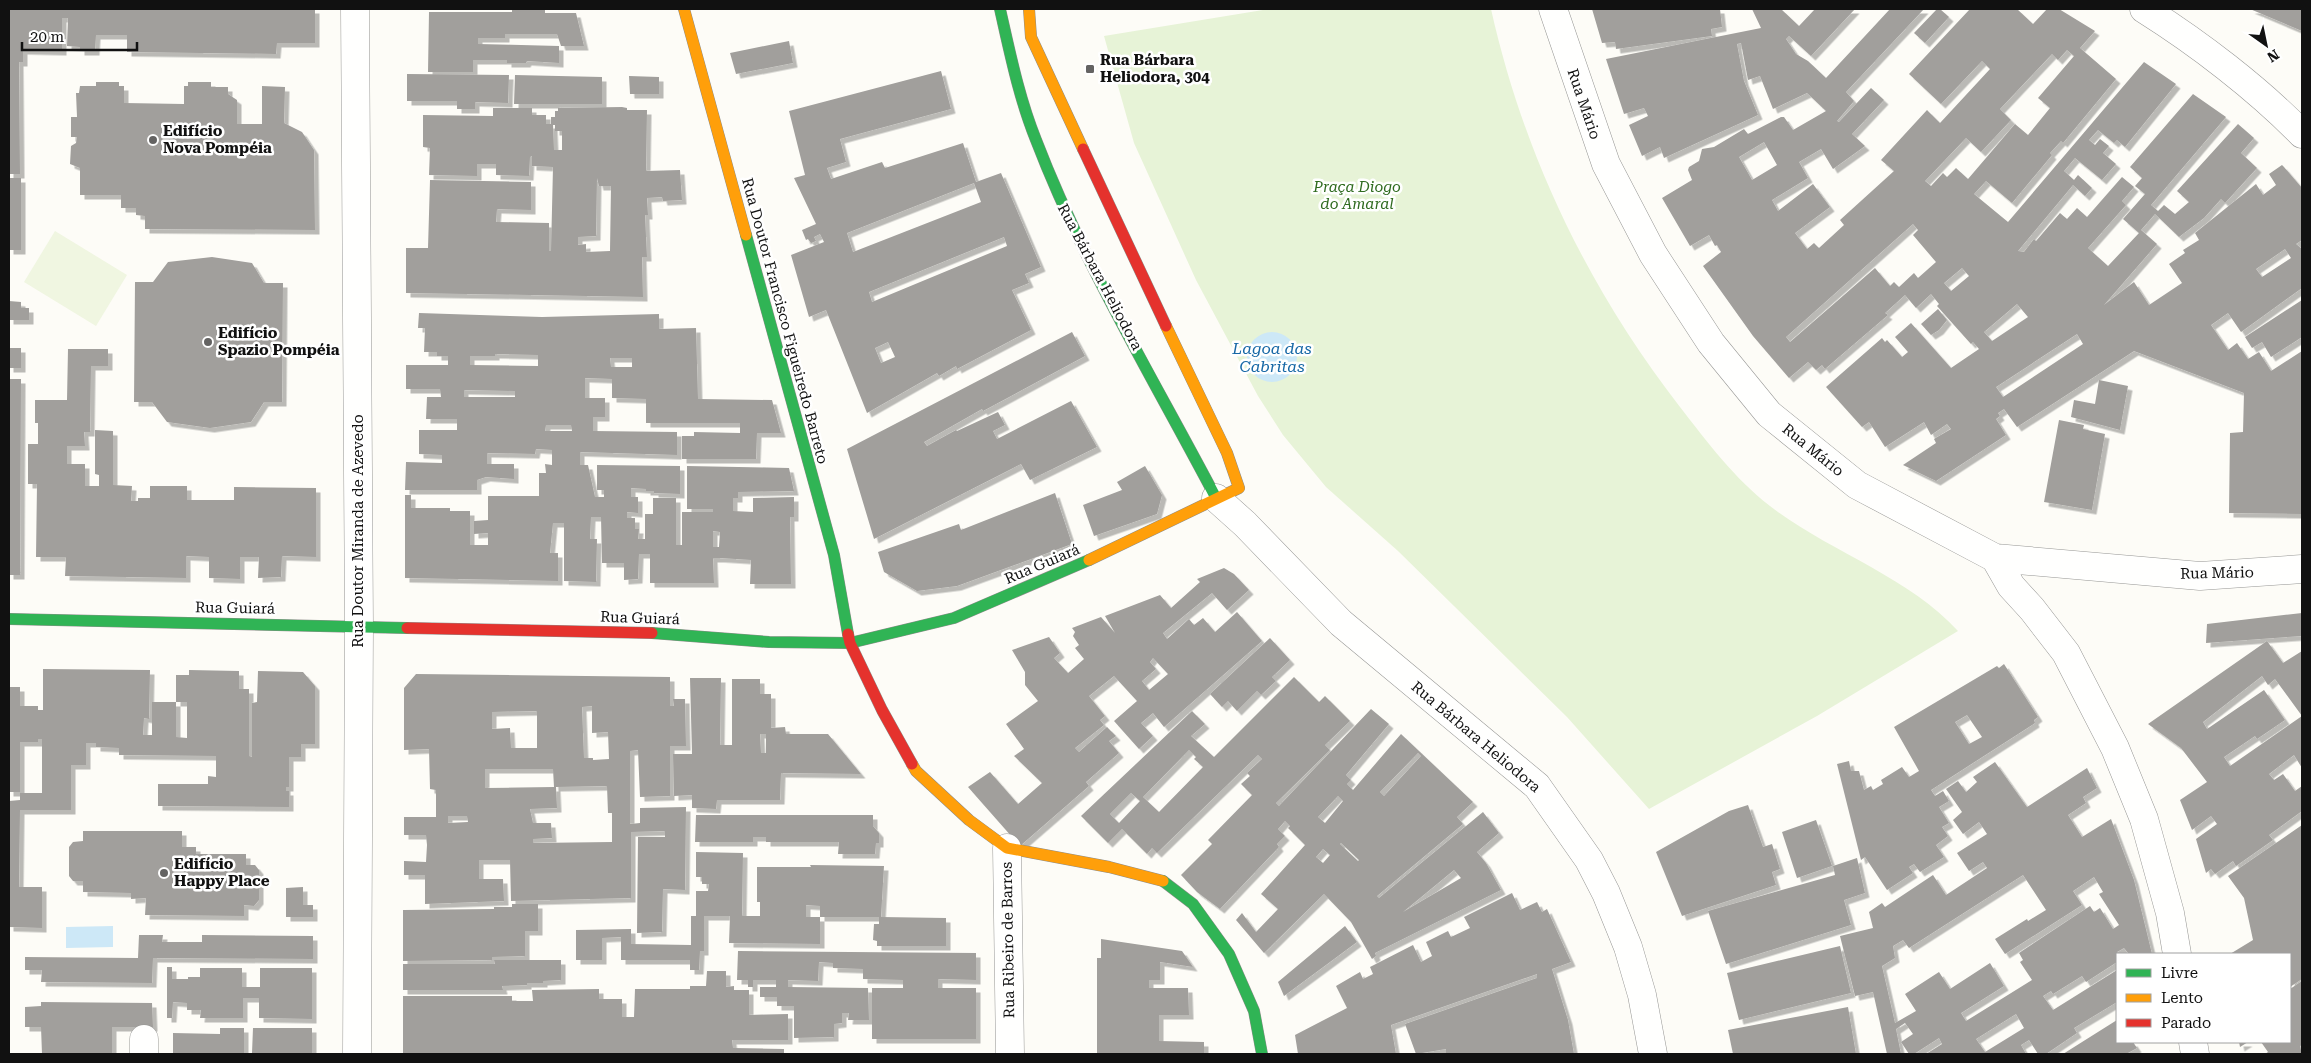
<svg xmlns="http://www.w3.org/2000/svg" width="2311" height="1063" viewBox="0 0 2311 1063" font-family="'Roboto Serif',serif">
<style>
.green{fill:#e7f3d7}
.pitch{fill:#f0f6e1}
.water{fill:#cde8f7}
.building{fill:#a19f9c;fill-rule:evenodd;filter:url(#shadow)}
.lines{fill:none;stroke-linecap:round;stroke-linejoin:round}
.street-casing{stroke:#979795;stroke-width:29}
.fast-casing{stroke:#8e8d8b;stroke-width:12}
.slow-casing{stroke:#8e8d8b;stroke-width:12}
.jam-casing{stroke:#8e8d8b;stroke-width:12}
.street{stroke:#fffffe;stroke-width:28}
.fast{stroke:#30b455;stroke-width:11}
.slow{stroke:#ff9f0a;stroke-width:11}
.jam{stroke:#e5322d;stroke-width:11}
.poi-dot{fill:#646362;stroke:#fff;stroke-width:2}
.labels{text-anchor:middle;stroke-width:5;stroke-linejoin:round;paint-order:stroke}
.poi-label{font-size:15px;font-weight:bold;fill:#111;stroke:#fff;text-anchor:start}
.street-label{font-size:15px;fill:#111;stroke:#fff}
.park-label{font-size:15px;font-style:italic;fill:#2f6b1f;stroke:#fff}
.water-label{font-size:16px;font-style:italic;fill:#1768a6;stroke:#fff}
</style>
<defs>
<filter id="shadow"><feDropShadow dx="4.5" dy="4.5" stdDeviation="0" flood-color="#0004"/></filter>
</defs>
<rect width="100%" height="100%" fill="#fdfcf7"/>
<path class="green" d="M1269,9H1491C1524,156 1588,288 1680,407C1708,443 1734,478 1770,506C1828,551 1908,576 1958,631L1817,716L1649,809L1567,717L1398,551L1326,487L1283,435L1258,396L1196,280L1134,143L1104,36Z"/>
<path class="pitch" d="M55,231L127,275L96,326L24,282Z"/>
<path class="water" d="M1247 357a25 25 0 1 1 50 0a25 25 0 1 1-50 0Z
M113,926V947L66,948V927Z"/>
<path class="building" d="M9,9H315V43H277L276,54L127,52V35H96L95,51H80V47L67,46L68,18H62V51L23,50V62H19L20,174H9Z
M512,9H545V13H576L584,46H561L557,34H505V38H478V44L559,46V63L527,61L526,63H507V60H473V72H428L429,12H512Z
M1592,9H1720L1722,27L1711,29L1712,36L1616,49L1615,42L1602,43Z
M1752,9H1781L1799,26L1815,9H1855L1811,56L1789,36L1786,39L1796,54L1808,61L1826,78L1890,9H1924L1846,92L1854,101L1837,121L1839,122L1871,88L1884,100L1852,134L1865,146L1833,169L1821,149L1799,162L1808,178L1772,200L1778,211L1813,184L1830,207L1795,233L1807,249L1814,243L1819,248L1844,225L1840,220L1894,171L1881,160L1927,110L1940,123L1990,69L1982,61L1941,104L1909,74L1970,9H2017L2033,24L2047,9H2059L2095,31L2080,48L2116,79L2063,143L2061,141L2050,153L2052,155L2012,203L1986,181L1974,194L2008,222L2144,62L2176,84L2125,147L2117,140L2114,143L2098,130L2089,140L2095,145L2100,139L2109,146L2103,153L2116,164L2102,180L2075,158L2064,171L2074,180L2078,175L2092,188L2085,196L2073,185L2018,251L2024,252L2034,239L2036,241L2060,213L2067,219L2077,208L2087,217L2122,177L2134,187L2122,201L2126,205L2088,248L2108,266L2139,233L2123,219L2145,194L2135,186L2142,178L2130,167L2193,94L2226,117L2151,205L2158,211L2164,205L2175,214L2189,202L2177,191L2238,124L2254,138L2241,153L2257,168L2225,203L2221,199L2204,218L2179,237L2155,214L2141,230L2157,244L2104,305L2134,282L2149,305L2182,283L2169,264L2185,253L2183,250L2199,240L2195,233L2256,184L2263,195L2276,185L2269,174L2282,165L2284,167L2302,188V240L2296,244L2302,249V288L2241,332L2228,313L2211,325L2228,350L2237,343L2248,359L2259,352L2271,371L2302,351V514L2229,513L2230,433L2243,432L2244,393L2134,351L2017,427L2004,409L1998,413L2000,416L1996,419L2006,435L1936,481L1903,465L1936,443L1934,439L1951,429L1947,424L1931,435L1924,422L1885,447L1869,422L1862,427L1826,387L1882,338L1885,342L1887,340L1902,357L1908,352L1895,337L1911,323L1951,368L1979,349L1973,342L1971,344L1937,306L1939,304L1931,294L1916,308L1905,295L1885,313L1888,315L1825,369L1822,365L1816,370L1808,362L1789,378L1753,336L1703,266L1721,252L1717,245L1715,246L1709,235L1690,246L1662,198L1692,180L1688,170L1689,167L1699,161L1702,149L1714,147L1744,129L1748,134L1781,117H1784L1793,130L1826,111L1807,93L1773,109L1760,76L1748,80L1741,43L1737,44L1744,81L1758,115L1664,158L1660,147L1642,156L1629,125L1648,116L1644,108L1624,114L1606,59L1761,28ZM2067,50L2074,56L2038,98L2050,108L2028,135L2015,124L1968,179L1956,168L1947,177L1943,173L1931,186L1925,181L1966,138L1981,152L2011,120L2000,109L2052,54L2058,60ZM1764,142L1777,165L1752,180L1739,157ZM1913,224L1918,230L1913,235L1936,262L1918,278L1914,273L1899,287L1894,282L1890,286L1875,268L1790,342L1786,337ZM2285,249L2291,258L2262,277L2256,269ZM1962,268L1969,276L1951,291L1944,283ZM2017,304L2028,317L1992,341L1984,332ZM2077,334L2083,344L2003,397L1996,387Z
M1937,9H1940L1949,17L1925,43L1914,33Z
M2250,9H2302V31Z
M789,41L793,63L736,74L730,53Z
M941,71L951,109L840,139L846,162L827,168L831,179L882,162L885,168L963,143L976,182L1001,173L1041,267L1025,274L1029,283L1012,290L1031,330L957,369L956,366L939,376L937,373L867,413L826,310L809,317L791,255L824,242L820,234L814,237L816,241L811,243L808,239L806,240L802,230L816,224L794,178L805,175L789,111ZM974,183L981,202L853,252L847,233ZM1004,237L1007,246L872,302L869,292ZM888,342L895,357L881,363L875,348Z
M407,74L509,75L508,103L475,102V109H457V101H407Z
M515,75L602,77V104H514Z
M629,76L659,77V94H630Z
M96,82H119V86H124V103L184,104V86H188V82H211V87H228V94L237,100V124H262V86L285,87L284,123L302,132L314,150L315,230L145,229V216L136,215V208H121V195H80V168L70,164L71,146L76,143L77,137H71V117H77L76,93H79L80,86H96Z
M622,107L627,108V110H647L646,171L680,170L682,200L663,201L662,197L647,198L648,215H645L647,257H642L643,297L406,293V248H428L430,180L531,182V210L497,209L496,222L549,223V251H551L553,167L532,166V156L530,157L529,176L496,175V164H477V176L429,175L430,148L423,147V115L493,116V108H532V115H546V124H551V117H555V111H558V108ZM553,125H555V131H562V150H554ZM597,178L599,186H611L610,251L586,252V244L578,245V237L596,236Z
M9,178H21V250H9Z
M212,257L252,263L264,283H283L282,402H264L251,422L210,428L167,422L152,402H134L135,282H153L168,262Z
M2302,300V337L2271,357L2262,342L2252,348L2245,337Z
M9,301L21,302V308H29V320H9Z
M1938,309L1947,320L1939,330L1931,335L1921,324Z
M419,313L542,317L659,314V329L696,328L698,399L772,400L781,433H757L756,459H682V436H694V432L740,433V423H646V399L612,398V379L585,378V398H605V417H593V431L677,432V455L580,452V465H588L595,497H604V490H597V465L680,466V494L654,493V491H646V489L631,488V497H638V513L627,512V518H635V529H639L638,539H645V514H653V498H676V545H682V512H713V509H687V466L789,468L794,491L738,492V498H733V511L753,512V498L794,497V517H790L791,584H750L751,560L720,558H713L714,583H650V554H639L638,579L624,580V563H602L601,517H591L590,539H597L596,582L564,581V523H553L550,553H558V581L405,578V495H411V508H450V511H470V545H488V533L474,534V521L488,520V496H539V473H546L545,464L552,465V450L536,449L535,454L487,453V464H514V479L486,477L477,480V490H405L406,462L442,463V455L419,454V430H457V419H426L427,397H441L440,389H406V365H448V356H437V352H424L425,328H418ZM495,354L538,355V366L470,365V356H495ZM610,358H632V367H611ZM464,390L515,391V397H464ZM546,425H571L572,431H545ZM713,531L720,532L719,547H713Z
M1072,332L1085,356L983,411L982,409L924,442L927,446L956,430L957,431L998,412L1005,425L993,431L997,439L1071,401L1097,447L1030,480L1021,464L874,539L847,449Z
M9,348H21V368H9Z
M68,349H108V366H91L90,432H84L85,446H67V464H85V486H99V475L95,474V430L113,431V485L132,486L131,501H138V498H150V486H187V500H234V487L316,488V557L282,556L281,577L258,578L259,557H240V579L209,578V557L186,556V578L65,576L66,557H36L37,484H28V444H38V423H35V400H67Z
M9,379H21L20,575H9Z
M2099,380L2128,386L2120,430L2071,417L2074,400L2095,404Z
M2059,420L2084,425L2083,429L2105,434L2092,510L2044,502Z
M1145,466L1162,495L1157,514L1094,536L1083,505L1122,490L1117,482Z
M1055,493L1072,544L957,586L917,591L884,572L878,552L959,524L961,530Z
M1224,568L1234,574L1249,590L1227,610L1212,593L1163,633L1167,639L1189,619L1194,625L1203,618L1215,632L1237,612L1262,641L1164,727L1153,713L1141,723L1153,736L1139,749L1114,721L1137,701L1114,676L1089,696L1105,716L1100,720L1104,725L1075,748L1079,752L1107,727L1116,736L1109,741L1119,753L1086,782L1089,786L1020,846L968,787L990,772L1018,804L1042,783L1014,756L1024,749L1006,724L1038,701L1025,685V672L1012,650L1049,637L1060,653L1054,658L1068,673L1084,659L1075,648L1079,645L1073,636L1075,632L1072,628L1101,617L1115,633L1105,616L1160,595L1171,608L1200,582L1197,579ZM1153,658L1168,674L1149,690L1142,681L1156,669L1150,662Z
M2302,613V636L2206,643L2207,624Z
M1270,638L1290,660L1272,677L1276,681L1261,695L1257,691L1237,711L1228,701L1222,707L1210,694Z
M2267,641L2283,663L2302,651V716L2275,679L2268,685L2262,676L2203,722L2207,729L2264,690L2285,720L2257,739L2255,736L2224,757L2230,766L2302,716V742L2301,743L2302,768L2294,755L2269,774L2274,780L2283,774L2295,791L2302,786V811L2269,835L2273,840L2236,866L2233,861L2215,874L2211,869L2206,873L2196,839L2217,824L2211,816L2192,830L2180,800L2207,782L2181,748L2148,724Z
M2004,664L2038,717L2034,720L2035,723L1931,790L1935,796L1943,791L1949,801L1939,807L1949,823L1942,827L1948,836L1936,845L1944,857L1920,872L1914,864L1909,867L1913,873L1887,890L1865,857L1861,860L1837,764L1849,761L1851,771H1859L1864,790L1871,786L1873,790L1883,784L1881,780L1902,767L1909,777L1919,771L1894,727L1997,666L1999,668ZM1967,715L1982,737L1969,744L1955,722Z
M43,669L150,670L149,719L144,718L143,735H152V702H176V737L187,738V702H176V675H189V670L239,671V689H249V756L252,757V703L257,702L258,671L303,672L315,686V744H301V757H289V787H286V791H289V807L158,806V784H208V776L216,777V756L119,755V748L96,747V743H86V765H71V810H20L19,887H42V928L9,927V801L20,800V793H42V739H38V742H20V792H9V687H20V706H38V710H43Z
M416,674L670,677V706H674L673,699H685L686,746H670V796L640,797L638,750L630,751V824L640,823V808L686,807L685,890L663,889L662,932L637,933L638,837H665V831L631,832V898L511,901L510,860H479V879H503L504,901L425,904V875H404V861L426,862L427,845L426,835H404V817H436V790L430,789L429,749L404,750V688ZM592,706V733L608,732L609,759L593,760V758H584L582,707ZM537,711V748H511L510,728L492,729V712ZM485,769H553L554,787L485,788ZM607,786L608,813H612V842L533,843V839L552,838L551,823H533L530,809L557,808L556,787ZM448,816H467L468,822L448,823Z
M1294,677L1319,702L1325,696L1350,721L1325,745L1330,750L1276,803L1279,806L1371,709L1389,724L1346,775L1351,780L1347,784L1353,790L1401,734L1473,802L1457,817L1463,824L1377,896L1379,898L1483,812L1499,833L1477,852L1486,863L1501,890L1375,953L1376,956L1372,959L1351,922L1324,894L1264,953L1236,920L1242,913L1256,932L1278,909L1261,894L1305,845L1288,828L1290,826L1285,821L1278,829L1285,836L1277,844L1279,847L1220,909L1197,892L1181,875L1212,844L1208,840L1252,795L1241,784L1250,776L1247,773L1262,759L1258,755L1157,853L1152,848L1147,854L1122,829L1108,843L1081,816L1192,711L1205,724L1191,736L1214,757ZM1189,750L1196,757L1194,759L1203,767L1159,812L1143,797ZM1418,753L1421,756L1384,796L1380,792ZM1131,793L1140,801L1119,823L1110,814ZM1338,796L1343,801L1325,823L1318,817ZM1341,843L1359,860L1358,861L1340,844ZM1323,849L1330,855L1323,863L1316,857ZM1454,870L1461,878L1403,912Z
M690,678H721L720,745H732V679H760V694H771V728L785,727L786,734H828L861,774L781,773L780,800H717L716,809L692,808V795L674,796L673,754H692ZM760,734H766V753H761Z
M1995,762L2027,807L2087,768L2097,788L2083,797L2086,803L2068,815L2082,837L2111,819L2134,880L2152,954H2129L2124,948L2117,952L2119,954H2117V962L2086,982L2082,976L2053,994L2051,991L2043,996L2053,1010L2117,970V1002L2074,1028L2077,1033L2046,1054H2038L2029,1040L2021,1045L2026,1054H1926L1942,1044L1939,1038L1914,1054H1909L1901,1042L1913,1034L1905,1023L1896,1029L1901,1054H1887L1873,992L1855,996L1840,936L1873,928L1869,912L1882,903L1885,907L1933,875L1946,895L1987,868L1983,862L1969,871L1957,853L1987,834L1979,822L1963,834L1953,820L1962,812L1946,789L1958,781L1966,792L1977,782L1973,777ZM2023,875L2046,910L2028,921L2027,919L1995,939L2005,954L2082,905L2073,891L2094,877L2103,892L2099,894L2119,925L2113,929L2100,908L2094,912L2090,906L2019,953L2023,960L2020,962L2032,980L1966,1021L1961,1013L2004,986L1990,963L1950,989L1939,972L1905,994L1916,1011L1895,1023L1882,966L1895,958L1893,946L1903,940L1909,948ZM2016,1014L2024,1028L1985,1052L1976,1039Z
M1748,805L1763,847L1772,844L1780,869L1772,872L1776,885L1682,916L1656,852L1729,811Z
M696,815H873V826L879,833V843H876L875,854H838L839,842H766V837H753V842H695Z
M1816,820L1832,866L1797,878L1782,832Z
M2302,825V979L2290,987V954H2230L2253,940L2244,898L2228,876Z
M83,831H182V847H196V854H246V865H255L259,870V900L254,906L244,905V916L145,915L146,898L131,899V893L83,892V881H73L69,876V847L73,842L83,841Z
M696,852L743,853L742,916H760V902H757V867H811L810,865L884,866L881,917L946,918V946H877V941L873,940L874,924H879V917H820V906L806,905V917H820V944L729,943L730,916H704V951H700L699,970H690V960H621V937L602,938V960H576V930L631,929V944L691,945V916H696V891H708L709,884H702V877H696Z
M1857,858L1865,893L1844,900L1851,925L1726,964L1708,911L1835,875L1833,866Z
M303,887V905H313V917H286V888Z
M1512,893L1520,910L1537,902L1542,912L1547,909L1571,962L1552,969L1568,1020L1574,1054H1446V1049L1416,1054L1405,1024L1537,978V974L1391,1025L1396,1054H1298L1295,1035L1347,1008L1336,986L1360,972L1363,979L1373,974L1370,967L1413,945L1421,962L1432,956L1426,942L1448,931L1451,937L1470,928L1464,917Z
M512,904H538V931H525V956L492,957V960L403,961V910L494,909V907H512Z
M1345,926L1357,942L1284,996L1278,982Z
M139,935H163L162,942H202V935L313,936V959L153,958L152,983L41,982L42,970H25V957L138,958Z
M1101,939L1182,951L1193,967L1160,962V980H1149V988H1188L1189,1015H1159V1041L1204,1042V1054H1097V958H1101Z
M1840,946L1851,993L1739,1020L1727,973Z
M738,951L976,953V980L938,979V988H976V1039H872V988H903V980L863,979V969L833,968V963L819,962L818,981L788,980V987L868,988L869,1020H848L849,1013H842V1023L834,1024V1037L794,1038V1006H777V997H760V987H776V980H753V987H748V980H737Z
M494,960H561V980L543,981V983H527V985L502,986L503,990H403V964H495Z
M167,967H172V979H188V977H200V968H242V987H260V968H312V1019L259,1018V998H243V1018H200L201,1010H187V1003L173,1002L172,1018H167Z
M707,971H726V987L734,986V990H749V1015L788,1014V1040H732L733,1048L784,1049V1054H403V996H512V1001H533L532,990L599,989V999H622V1017H634L635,989H690V986H706Z
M2302,981V1045L2300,1046L2302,1054H2265L2268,1052L2261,1042H2290V989Z
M41,1002L152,1003L153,1027H112V1054H42L41,1027H25V1007L41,1006Z
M1848,1007L1856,1054H1733L1728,1030Z
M2117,1020V1042H2133L2137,1048L2126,1054H2063Z
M220,1028H244V1054H173V1033L220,1034Z
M253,1028H312V1054L252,1053Z
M2239,1042H2248L2240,1047Z"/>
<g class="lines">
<defs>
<path id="street" d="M355,9L359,626L357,1054
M1553,9L1606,164L1653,254L1711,343L1769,414L1857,485L1995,558L2200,576L2302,569
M2144,9C2198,43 2257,88 2302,134
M1216,498L1245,524L1341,623L1537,786L1589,860L1606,893L1628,947L1642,995L1653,1054
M1995,558L2011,586L2032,609L2066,653L2115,748L2144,819L2170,913L2177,954
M1007,848L1010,1054
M2193,1042L2195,1054
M144,1054V1039"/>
<path id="fast" d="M1000,9C1010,53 1019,98 1036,140C1084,265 1154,380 1216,498
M746,235L834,555L848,634
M9,619L407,628
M652,633L769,642L850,643L954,618L1089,560
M1163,881L1193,904L1229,954L1254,1011L1262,1054"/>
<path id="slow" d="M684,9L746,235
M1029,9L1031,37L1083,149
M1089,560L1239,488L1227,453L1166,326
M912,764L916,771L969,820L1007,848L1109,867L1163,881"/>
<path id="jam" d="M1083,149L1166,326
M407,628L652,633
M848,634L850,643L882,710L912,764"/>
</defs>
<use href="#street" class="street-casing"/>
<use href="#fast" class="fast-casing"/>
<use href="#slow" class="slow-casing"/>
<use href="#jam" class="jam-casing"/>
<use href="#street" class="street"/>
<use href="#fast" class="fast"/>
<use href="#slow" class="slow"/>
<use href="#jam" class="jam"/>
</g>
<g class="poi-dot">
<rect x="1085" y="64" width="10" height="10" rx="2.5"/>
<circle cx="153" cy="140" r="5"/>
<circle cx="208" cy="342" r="5"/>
<circle cx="164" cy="873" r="5"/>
</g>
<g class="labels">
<g class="poi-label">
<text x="1100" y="65">Rua Bárbara<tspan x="1100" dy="17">Heliodora, 304</tspan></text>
<text x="163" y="136">Edifício<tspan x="163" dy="17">Nova Pompéia</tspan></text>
<text x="218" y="338">Edifício<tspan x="218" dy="17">Spazio Pompéia</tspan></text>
<text x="174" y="869">Edifício<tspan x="174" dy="17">Happy Place</tspan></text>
</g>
<g class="street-label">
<text transform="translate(1584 104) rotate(71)" y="5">Rua Mário</text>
<text transform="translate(1100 277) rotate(62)" y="5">Rua Bárbara Heliodora</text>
<text transform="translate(785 321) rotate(75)" y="5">Rua Doutor Francisco Figueiredo Barreto</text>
<text transform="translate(1813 450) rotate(39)" y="5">Rua Mário</text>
<text transform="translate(358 531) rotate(-90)" y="5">Rua Doutor Miranda de Azevedo</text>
<text transform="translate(1042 564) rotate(-23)" y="5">Rua Guiará</text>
<text transform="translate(2217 573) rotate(-1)" y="5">Rua Mário</text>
<text transform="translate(235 608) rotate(1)" y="5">Rua Guiará</text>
<text transform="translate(640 618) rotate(2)" y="5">Rua Guiará</text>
<text transform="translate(1476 737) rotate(40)" y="5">Rua Bárbara Heliodora</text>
<text transform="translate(1008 940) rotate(-91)" y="5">Rua Ribeiro de Barros</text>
</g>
<g class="park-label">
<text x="1357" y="192">Praça Diogo<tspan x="1357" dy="17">do Amaral</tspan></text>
</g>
<g class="water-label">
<text x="1272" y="354">Lagoa das<tspan x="1272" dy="18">Cabritas</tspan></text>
</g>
</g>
<rect width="2311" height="1063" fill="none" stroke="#111111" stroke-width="20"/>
<rect x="2116" y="953" width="175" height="90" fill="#ffffff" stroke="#a0a0a0"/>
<rect x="2126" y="969" width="25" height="8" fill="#30b455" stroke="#a0a0a0"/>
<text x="2161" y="978" font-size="15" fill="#111111">Livre</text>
<rect x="2126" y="994" width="25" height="8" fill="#ff9f0a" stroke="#a0a0a0"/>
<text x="2161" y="1003" font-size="15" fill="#111111">Lento</text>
<rect x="2126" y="1019" width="25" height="8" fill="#e5322d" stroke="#a0a0a0"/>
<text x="2161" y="1028" font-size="15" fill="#111111">Parado</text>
<g transform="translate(2266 45) rotate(147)" stroke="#ffffff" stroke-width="4" paint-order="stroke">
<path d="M0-4L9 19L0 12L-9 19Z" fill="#111111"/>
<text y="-8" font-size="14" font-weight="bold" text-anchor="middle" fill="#111111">N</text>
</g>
<path d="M22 42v8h115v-8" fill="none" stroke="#111111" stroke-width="2.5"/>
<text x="30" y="42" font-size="15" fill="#111111" stroke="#ffffff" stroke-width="4" paint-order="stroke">20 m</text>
</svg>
